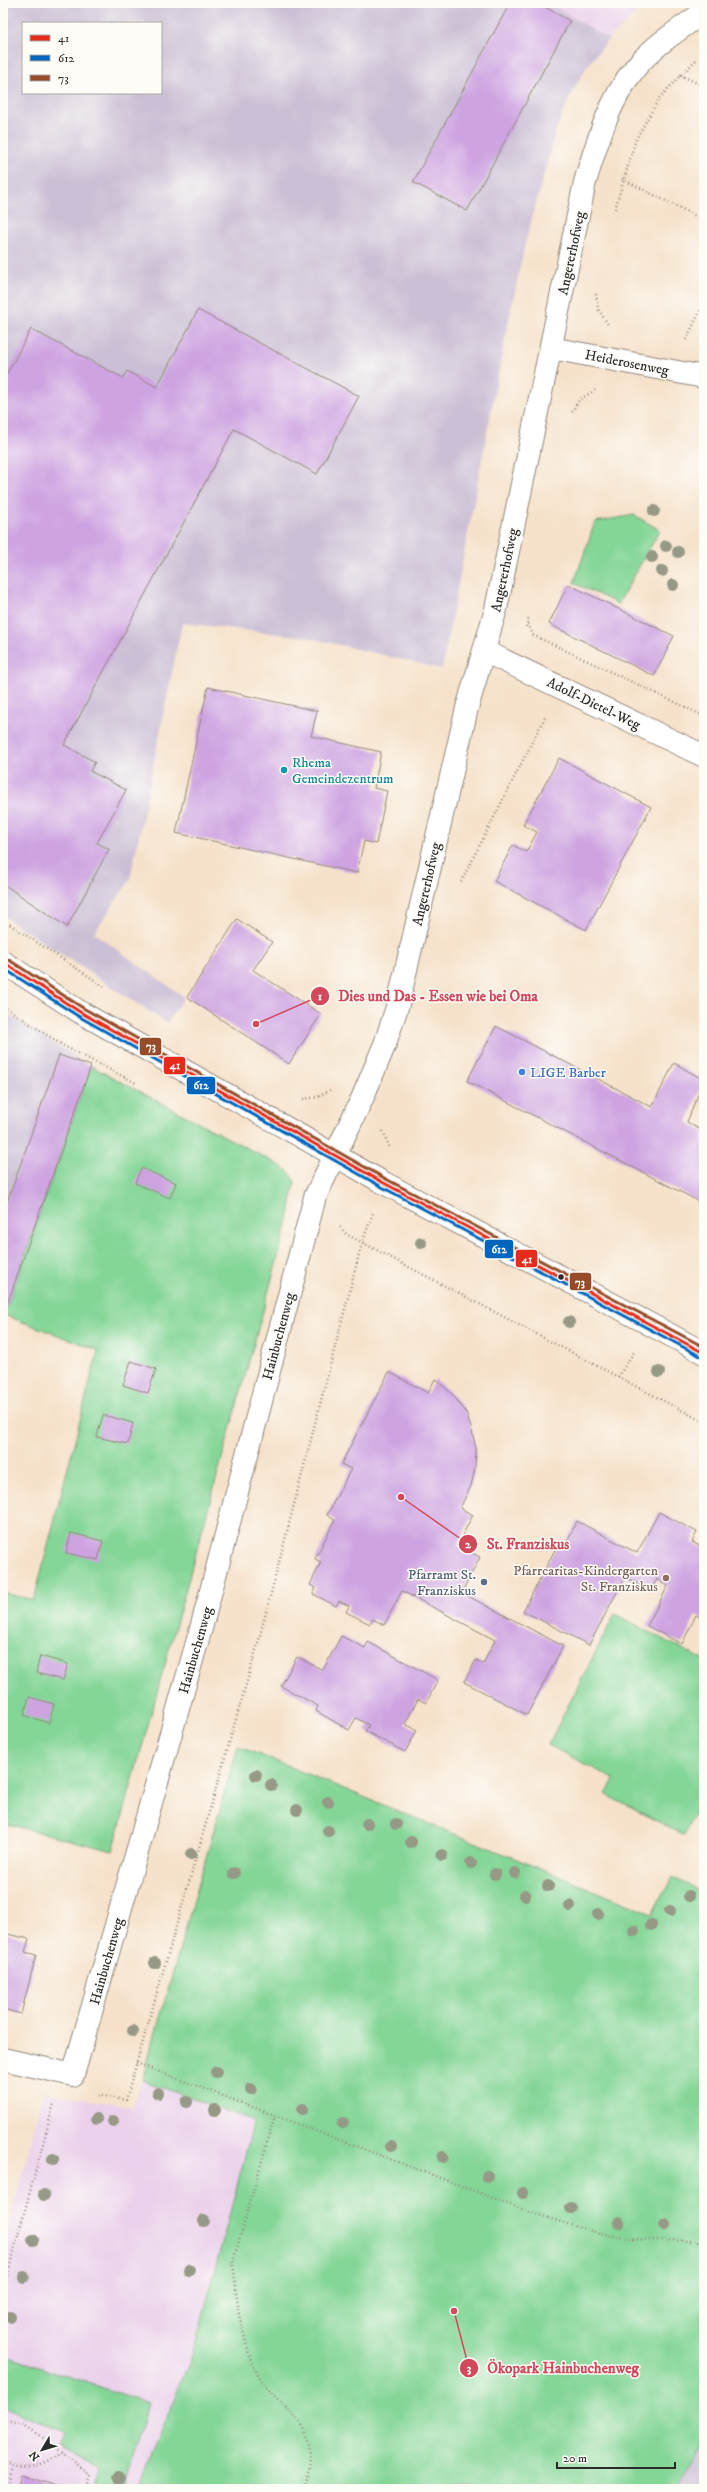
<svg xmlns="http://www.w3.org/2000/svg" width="707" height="2492" viewBox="0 0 707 2492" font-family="'IM FELL DW Pica',serif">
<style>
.built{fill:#ebd1eb}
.industrial{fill:#cbbfd5;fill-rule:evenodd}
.green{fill:#84d697;stroke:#588061}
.building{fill:#cda3e1}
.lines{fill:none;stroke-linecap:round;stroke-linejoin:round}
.street-casing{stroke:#90867b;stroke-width:24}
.secondary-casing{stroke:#90867b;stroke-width:24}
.path{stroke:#90867b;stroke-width:2.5;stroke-dasharray:1 3;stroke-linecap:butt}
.street{stroke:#fff;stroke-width:22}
.secondary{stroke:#fff;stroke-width:22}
.bus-1-casing{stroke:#fdfcf7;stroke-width:6}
.bus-2-casing{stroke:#fdfcf7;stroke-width:6}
.bus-3-casing{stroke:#fdfcf7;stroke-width:6}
.bus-1{stroke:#e52c1a;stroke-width:3}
.bus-2{stroke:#0065bd;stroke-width:3}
.bus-3{stroke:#964c29;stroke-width:3}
.tree{fill:#959985}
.culture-dot{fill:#0f9aa8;stroke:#fdfcf7;stroke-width:1.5}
.shop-dot{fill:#3f7fe0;stroke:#fdfcf7;stroke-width:1.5}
.bus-dot{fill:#2b2b2b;stroke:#fdfcf7;stroke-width:1.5}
.education-dot{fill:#8d6e63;stroke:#fdfcf7;stroke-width:1.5}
.service-dot{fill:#5c6f8a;stroke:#fdfcf7;stroke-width:1.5}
.labels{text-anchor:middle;stroke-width:3;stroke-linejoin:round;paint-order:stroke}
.street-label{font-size:14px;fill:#2b2b2b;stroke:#fdfcf7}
.culture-label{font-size:14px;fill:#0d838f;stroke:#fdfcf7;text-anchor:start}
.shop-label{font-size:14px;fill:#366cbe;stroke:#fdfcf7;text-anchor:start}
.education-label{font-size:14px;fill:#785e54;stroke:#fdfcf7;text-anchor:end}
.service-label{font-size:14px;fill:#4e5e75;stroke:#fdfcf7;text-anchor:end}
.leader{fill:none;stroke:#d1495b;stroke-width:1.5}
.callout-dot{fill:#d1495b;stroke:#fdfcf7;stroke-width:1.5}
.mark-label{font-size:12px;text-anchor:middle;font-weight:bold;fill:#fff}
.callout-label{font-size:15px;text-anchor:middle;font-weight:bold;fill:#d1495b;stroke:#fdfcf7;stroke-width:3;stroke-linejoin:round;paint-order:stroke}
.line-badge{stroke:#fdfcf7;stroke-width:1.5}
.badge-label{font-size:11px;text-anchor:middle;font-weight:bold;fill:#fff}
</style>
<rect width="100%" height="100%" fill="#fdfcf7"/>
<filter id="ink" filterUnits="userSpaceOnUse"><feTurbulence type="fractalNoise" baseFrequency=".025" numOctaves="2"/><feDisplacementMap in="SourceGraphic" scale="8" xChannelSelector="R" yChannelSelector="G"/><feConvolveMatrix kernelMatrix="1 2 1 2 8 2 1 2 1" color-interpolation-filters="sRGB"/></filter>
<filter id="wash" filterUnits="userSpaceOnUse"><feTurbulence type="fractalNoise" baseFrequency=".012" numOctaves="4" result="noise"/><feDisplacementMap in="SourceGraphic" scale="16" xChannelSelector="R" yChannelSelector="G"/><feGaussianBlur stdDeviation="0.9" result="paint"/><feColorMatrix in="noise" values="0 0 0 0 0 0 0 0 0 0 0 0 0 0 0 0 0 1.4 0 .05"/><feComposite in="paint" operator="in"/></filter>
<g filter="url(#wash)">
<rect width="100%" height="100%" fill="#f6e2cb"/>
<path class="built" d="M548,3H646L609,39Z
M142,2080L254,2121L194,2350L138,2489H3V2247L44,2092L133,2107Z"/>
<path class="industrial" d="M3,3H548L609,39L586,68L568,101L556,130L525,244L507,328L442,669L306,637L182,623L130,880L94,933L184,997L167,1023L3,916ZM23,23H161V93H23Z
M3,1011L91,1066L4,1315H3Z
M704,2443V2489H677Z"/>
<path class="green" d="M634,515L660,530L618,604L574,583L595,522Z
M91,1066L281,1166L290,1173L295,1182L287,1225L113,1851L3,1823V1593L34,1600L98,1350L4,1315Z
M615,1614L704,1660V1795L684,1835L606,1795L614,1779L548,1745Z
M238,1746L652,1914L672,1877L704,1893V2443L677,2489H138L194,2350L254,2121L142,2080Z
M6,2356L149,2403L123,2489H94L99,2469L59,2442L65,2431L3,2407V2365Z"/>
<g id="blocks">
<path class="building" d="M510,3H538L570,21L467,211L413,182Z
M198,310L359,396L317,474L234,429L64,745L95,762L90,771L126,790L97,843L109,849L67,927L3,884V381L31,329L123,378L127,371L157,387Z
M568,584L674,636L654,676L549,624Z
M208,687L317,711L311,736L381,752L374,788L387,791L376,844L364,841L357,873L176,833Z
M559,758L651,807L586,930L494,881L513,845L526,852L529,847L537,832L523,825Z
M237,919L272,942L253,970L321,1014L289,1064L187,997Z
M496,1026L652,1107L674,1063L704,1080L687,1122L704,1132V1204L467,1081Z
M59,1055L91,1066L3,1316V1214Z
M141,1168L176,1183L170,1198L135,1183Z
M131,1361L156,1369L148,1393L123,1385Z
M389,1372L428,1393L435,1379L452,1394L466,1412L472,1431L476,1449L475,1468L471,1486L460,1508L473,1515L457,1545L480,1557L462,1593L563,1646L527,1715L464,1682L476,1660L483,1664L495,1640L402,1591L384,1625L373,1619L370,1624L346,1612L349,1606L339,1601L336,1606L313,1594L316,1588L310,1585L321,1562L315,1559L335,1520L327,1515L351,1469L341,1464Z
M103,1415L133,1423L128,1444L97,1437Z
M659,1512L697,1532L692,1542L704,1548V1619L696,1615L682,1644L647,1626L668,1586L657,1579L651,1591L625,1577L589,1645L523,1611L559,1542L565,1545L577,1521L637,1553Z
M71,1533L103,1541L98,1560L66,1553Z
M341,1636L365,1648L368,1642L438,1680L426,1703L418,1699L405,1724L417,1730L405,1752L365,1731L369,1725L356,1718L349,1730L316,1711L318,1706L281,1686L297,1657L323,1670Z
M40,1656L68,1664L63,1680L36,1673Z
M29,1697L54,1704L49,1723L24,1715Z
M3,1933L29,1939L25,1952L36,1955L21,2014L3,2009Z
M23,2475L64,2489H19Z"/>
</g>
</g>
<g filter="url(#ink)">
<use href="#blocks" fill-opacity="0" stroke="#90867b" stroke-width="1"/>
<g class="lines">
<defs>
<path id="street" d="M551,348L704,377
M484,651L704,756
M3,2059L73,2075L202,1625L315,1197L362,1099L385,1044L398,1004L467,708L496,609L585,182C597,142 609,101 635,68C654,45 680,29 704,12"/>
<path id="secondary" d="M3,962L80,1012L384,1183L704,1353"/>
</defs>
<use href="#street" class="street-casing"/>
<use href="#secondary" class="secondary-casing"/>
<path class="path" d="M680,75L704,86
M622,179L704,220
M615,209L636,139L660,97L697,59
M596,294L598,309L609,326
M686,340L704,303
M572,412L579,400L595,390
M528,624L533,635L704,716
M526,627L529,617
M461,882L546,715
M3,920L105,987
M3,1006L64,1046L136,1083
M303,1099L318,1097L330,1090
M383,1131L390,1149
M340,1227L346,1234L704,1422
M618,1377L634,1352
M136,2063L530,2212C561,2222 593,2233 625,2238C651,2242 678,2238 704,2243
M98,2095L126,2100L258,1643L362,1243L373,1213
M275,2115L233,2262L239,2315L251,2362L265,2386L301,2423L309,2443L311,2465L304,2489
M3,2291L54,2103
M3,2420L24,2425L38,2434L90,2474L85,2489
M3,2459C25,2474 42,2465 63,2453
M7,2489L14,2466"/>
<use href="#street" class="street"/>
<use href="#secondary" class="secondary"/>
<defs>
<path id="bus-1" d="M3,962L80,1012L384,1183L704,1353"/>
<path id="bus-2" d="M3,968L78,1016L382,1187L702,1357"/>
<path id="bus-3" d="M6,958L83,1008L386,1179L704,1347"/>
</defs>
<use href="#bus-1" class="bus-1-casing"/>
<use href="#bus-2" class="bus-2-casing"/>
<use href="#bus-3" class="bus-3-casing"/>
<use href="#bus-1" class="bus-1"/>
<use href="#bus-2" class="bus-2"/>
<use href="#bus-3" class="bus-3"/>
</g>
<g class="tree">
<circle cx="654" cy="511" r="6"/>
<circle cx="666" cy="546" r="6"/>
<circle cx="678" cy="552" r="6"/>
<circle cx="652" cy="557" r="6"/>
<circle cx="662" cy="571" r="6"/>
<circle cx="673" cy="585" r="6"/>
<circle cx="421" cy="1243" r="6"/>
<circle cx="569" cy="1322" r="6"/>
<circle cx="659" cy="1372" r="6"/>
<circle cx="256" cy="1775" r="6"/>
<circle cx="271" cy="1785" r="6"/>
<circle cx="328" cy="1802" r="6"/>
<circle cx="297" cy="1810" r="6"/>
<circle cx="367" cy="1824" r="6"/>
<circle cx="396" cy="1824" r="6"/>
<circle cx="328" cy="1831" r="6"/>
<circle cx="411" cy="1842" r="6"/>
<circle cx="191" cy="1854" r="6"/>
<circle cx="442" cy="1855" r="6"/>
<circle cx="471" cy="1863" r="6"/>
<circle cx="234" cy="1873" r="6"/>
<circle cx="515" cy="1873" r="6"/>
<circle cx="495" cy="1874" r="6"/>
<circle cx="548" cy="1886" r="6"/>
<circle cx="525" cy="1895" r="6"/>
<circle cx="689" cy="1896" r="6"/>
<circle cx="570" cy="1906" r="6"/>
<circle cx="670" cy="1911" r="6"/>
<circle cx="598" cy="1914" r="6"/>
<circle cx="651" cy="1925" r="6"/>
<circle cx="634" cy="1931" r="6"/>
<circle cx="155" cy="1963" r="6"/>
<circle cx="133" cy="2031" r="6"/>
<circle cx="216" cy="2072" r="6"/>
<circle cx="251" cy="2089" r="6"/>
<circle cx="158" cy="2093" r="6"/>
<circle cx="187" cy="2102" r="6"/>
<circle cx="303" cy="2109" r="6"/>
<circle cx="215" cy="2110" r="6"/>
<circle cx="96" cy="2119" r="6"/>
<circle cx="113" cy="2121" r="6"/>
<circle cx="343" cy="2123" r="6"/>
<circle cx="391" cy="2146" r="6"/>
<circle cx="443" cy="2157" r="6"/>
<circle cx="53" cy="2159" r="6"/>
<circle cx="487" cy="2176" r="6"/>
<circle cx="523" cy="2193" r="6"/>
<circle cx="44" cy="2195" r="6"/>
<circle cx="571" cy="2208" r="6"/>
<circle cx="204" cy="2221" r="6"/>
<circle cx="619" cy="2223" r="6"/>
<circle cx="665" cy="2225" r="6"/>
<circle cx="33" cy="2240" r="6"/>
<circle cx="189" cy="2270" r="6"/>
<circle cx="24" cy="2277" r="6"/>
<circle cx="10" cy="2317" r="6"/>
<circle cx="119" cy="2478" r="6"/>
</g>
</g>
<circle class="culture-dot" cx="284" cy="770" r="4"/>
<circle class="shop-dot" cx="522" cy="1072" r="4"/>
<circle class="bus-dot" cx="561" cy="1277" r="3.5"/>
<circle class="education-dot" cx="666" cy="1578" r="4"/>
<circle class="service-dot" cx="484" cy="1582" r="4"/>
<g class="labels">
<g class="street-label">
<text transform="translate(571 253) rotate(-78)" y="5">Angererhofweg</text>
<text transform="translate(627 362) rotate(11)" y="5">Heiderosenweg</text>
<text transform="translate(504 570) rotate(-78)" y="5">Angererhofweg</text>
<text transform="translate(594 703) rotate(26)" y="5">Adolf-Dietel-Weg</text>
<text transform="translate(426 884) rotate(-77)" y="5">Angererhofweg</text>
<text transform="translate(278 1336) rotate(-75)" y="5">Hainbuchenweg</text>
<text transform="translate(195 1650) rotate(-74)" y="5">Hainbuchenweg</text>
<text transform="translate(106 1961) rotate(-74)" y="5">Hainbuchenweg</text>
</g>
<g class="culture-label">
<text x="292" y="767">Rhema<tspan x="292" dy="16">Gemeindezentrum</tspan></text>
</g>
<g class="shop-label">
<text x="530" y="1077">LIGE Barber</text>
</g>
<g class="education-label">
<text x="658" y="1575">Pfarrcaritas-Kindergarten<tspan x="658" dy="16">St. Franziskus</tspan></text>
</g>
<g class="service-label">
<text x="476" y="1579">Pfarramt St.<tspan x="476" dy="16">Franziskus</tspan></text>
</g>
</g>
<path class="leader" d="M256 1024L320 996M401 1497L468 1544M454 2311L469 2368"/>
<g class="callout-dot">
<circle cx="256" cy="1024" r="4"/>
<circle cx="401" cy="1497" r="4"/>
<circle cx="454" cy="2311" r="4"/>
<circle cx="320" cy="996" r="10"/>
<circle cx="468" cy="1544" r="10"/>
<circle cx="469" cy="2368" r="10"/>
</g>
<g class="mark-label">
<text x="320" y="1000">1</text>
<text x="468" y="1548">2</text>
<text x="469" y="2372">3</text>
</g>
<g class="callout-label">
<text x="438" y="1001">Dies und Das - Essen wie bei Oma</text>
<text x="528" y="1549">St. Franziskus</text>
<text x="563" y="2373">Ökopark Hainbuchenweg</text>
</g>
<g class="line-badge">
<rect x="139" y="1037" width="23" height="19" rx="4" fill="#964c29"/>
<rect x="163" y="1056" width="23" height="19" rx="4" fill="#e52c1a"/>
<rect x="186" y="1076" width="30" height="19" rx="4" fill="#0065bd"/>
<rect x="484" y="1239" width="30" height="20" rx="4" fill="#0065bd"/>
<rect x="515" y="1249" width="23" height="19" rx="4" fill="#e52c1a"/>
<rect x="569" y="1272" width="23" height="19" rx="4" fill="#964c29"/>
</g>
<g class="badge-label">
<text x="151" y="1050">73</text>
<text x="175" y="1069">41</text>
<text x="201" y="1089">612</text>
<text x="499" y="1253">612</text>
<text x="527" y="1263">41</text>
<text x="580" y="1286">73</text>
</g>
<rect width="707" height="2492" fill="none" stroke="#fdfcf7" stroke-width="16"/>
<rect x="22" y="22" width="140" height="72" fill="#fdfcf7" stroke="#a9a8a5"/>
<rect x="30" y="35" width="20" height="6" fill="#e52c1a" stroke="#a9a8a5"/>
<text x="58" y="42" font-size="12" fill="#2b2b2b">41</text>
<rect x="30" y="55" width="20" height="6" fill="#0065bd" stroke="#a9a8a5"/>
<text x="58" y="62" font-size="12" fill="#2b2b2b">612</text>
<rect x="30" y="75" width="20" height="6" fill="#964c29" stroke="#a9a8a5"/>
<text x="58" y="82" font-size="12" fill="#2b2b2b">73</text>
<g transform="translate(42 2450) rotate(232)" stroke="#fdfcf7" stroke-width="3" paint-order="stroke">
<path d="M0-3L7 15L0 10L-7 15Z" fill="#2b2b2b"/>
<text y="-6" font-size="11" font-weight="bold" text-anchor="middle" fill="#2b2b2b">N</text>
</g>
<path d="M557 2462v6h118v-6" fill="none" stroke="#2b2b2b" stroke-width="2"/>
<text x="563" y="2462" font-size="12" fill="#2b2b2b" stroke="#fdfcf7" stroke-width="3" paint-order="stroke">20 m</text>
</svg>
